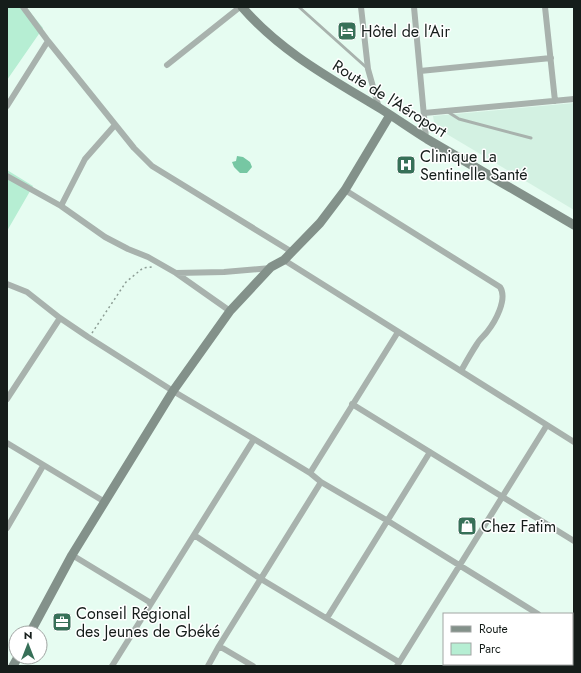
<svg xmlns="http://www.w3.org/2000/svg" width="581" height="673" viewBox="0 0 581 673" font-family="Jost,sans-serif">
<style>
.built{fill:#d3f1e2}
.green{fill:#b6eed3}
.water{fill:#76c7a3}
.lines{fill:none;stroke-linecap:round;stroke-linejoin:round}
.path{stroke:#8c9c94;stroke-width:1.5;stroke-dasharray:2 3;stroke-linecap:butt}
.lane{stroke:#a8b2ad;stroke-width:3}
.street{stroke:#a8b2ad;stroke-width:6}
.secondary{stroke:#83918a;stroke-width:9}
.labels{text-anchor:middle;stroke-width:3;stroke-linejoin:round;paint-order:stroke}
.poi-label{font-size:16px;fill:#151d1a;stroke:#fff;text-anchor:start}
.street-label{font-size:16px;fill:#151d1a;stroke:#fff}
</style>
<rect width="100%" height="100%" fill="#e6fcf1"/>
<path class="built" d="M574,103V210L435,127L433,116Z"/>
<path class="green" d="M7,7H26L43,28L7,80Z
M7,170L33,186L7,231Z"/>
<path class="water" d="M237,156L243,157L250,162L252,167L247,173H240L234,167L232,162L236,161Z"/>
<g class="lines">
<path class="path" d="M92,333L126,282L143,268L152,267"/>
<path class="lane" d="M299,7L367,68
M448,112L459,119L531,138"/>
<path class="street" d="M23,7L48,41L134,148L152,166L292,252
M361,7L368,69L379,108
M414,7L426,138
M545,7L555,101
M167,65L240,7
M420,71L551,58
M7,106L48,41
M424,113L574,99
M7,176L61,206L105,237L128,249L148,257L176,273L224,272L271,268
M345,190L500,287C508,299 495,322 487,332C484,336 479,340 477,344C471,353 466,362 461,371
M61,206L85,159L115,125
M284,260L574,442
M176,273L230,311
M7,284L27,292L60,318L88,337L173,391L254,439L310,473L321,482L388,521L538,614
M7,399L60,318
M352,404L574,541
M7,443L105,502
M310,473L398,332
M7,528L43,466
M194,535L261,579L399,662
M72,555L151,603
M327,618L430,452
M219,646L253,666
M112,666L254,439
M208,666L219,646L321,482
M397,666L547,425
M493,666L494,664"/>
<path class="secondary" d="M242,7C281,52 330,78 381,109C397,119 411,129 427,139C476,168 525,196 574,225
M30,633L72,555L173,391L230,311L271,267L284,260L320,223L345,190L390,115
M13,666L18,657"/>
</g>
<defs>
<symbol id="hotel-square" viewBox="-11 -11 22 22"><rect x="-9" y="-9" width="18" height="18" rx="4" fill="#377058" stroke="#fff"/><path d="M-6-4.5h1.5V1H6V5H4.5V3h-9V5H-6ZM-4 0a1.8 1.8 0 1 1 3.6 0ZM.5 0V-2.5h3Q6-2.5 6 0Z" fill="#fff"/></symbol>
<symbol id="hospital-square" viewBox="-11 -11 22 22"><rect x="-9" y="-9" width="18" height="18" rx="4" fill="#377058" stroke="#fff"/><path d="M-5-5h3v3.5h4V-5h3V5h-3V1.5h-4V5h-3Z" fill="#fff"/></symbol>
<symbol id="shop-square" viewBox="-11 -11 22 22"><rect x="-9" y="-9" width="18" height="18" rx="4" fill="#377058" stroke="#fff"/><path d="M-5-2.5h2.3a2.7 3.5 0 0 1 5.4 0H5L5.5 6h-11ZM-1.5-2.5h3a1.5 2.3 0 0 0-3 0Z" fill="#fff"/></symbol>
<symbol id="office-square" viewBox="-11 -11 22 22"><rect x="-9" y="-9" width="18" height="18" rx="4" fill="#377058" stroke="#fff"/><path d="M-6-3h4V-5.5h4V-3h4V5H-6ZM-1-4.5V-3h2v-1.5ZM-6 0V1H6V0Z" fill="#fff"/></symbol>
</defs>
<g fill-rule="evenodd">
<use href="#hotel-square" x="336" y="20" width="22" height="22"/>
<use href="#hospital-square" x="395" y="154" width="22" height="22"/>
<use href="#shop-square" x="456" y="515" width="22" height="22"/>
<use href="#office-square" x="51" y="611" width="22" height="22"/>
</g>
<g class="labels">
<g class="poi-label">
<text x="361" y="37">Hôtel de l'Air</text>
<text x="420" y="162">Clinique La<tspan x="420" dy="18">Sentinelle Santé</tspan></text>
<text x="481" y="532">Chez Fatim</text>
<text x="76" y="619">Conseil Régional<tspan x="76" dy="18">des Jeunes de Gbéké</tspan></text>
</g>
<g class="street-label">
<text transform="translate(390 98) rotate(32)" y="6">Route de l'Aéroport</text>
</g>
</g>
<rect width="581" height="673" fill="none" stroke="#151d1a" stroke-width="16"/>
<rect x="443" y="613" width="130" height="52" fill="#ffffff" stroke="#a1a5a3"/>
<rect x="451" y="626" width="20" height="6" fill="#83918a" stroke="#a1a5a3"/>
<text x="479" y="633" font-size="12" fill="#151d1a">Route</text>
<rect x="451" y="643" width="20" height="12" fill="#b6eed3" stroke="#a1a5a3"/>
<text x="479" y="653" font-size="12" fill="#151d1a">Parc</text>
<g transform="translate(28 645)"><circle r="19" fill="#ffffff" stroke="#a1a5a3"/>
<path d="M0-3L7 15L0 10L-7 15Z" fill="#377058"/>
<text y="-6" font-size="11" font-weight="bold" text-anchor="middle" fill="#151d1a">N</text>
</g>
</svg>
